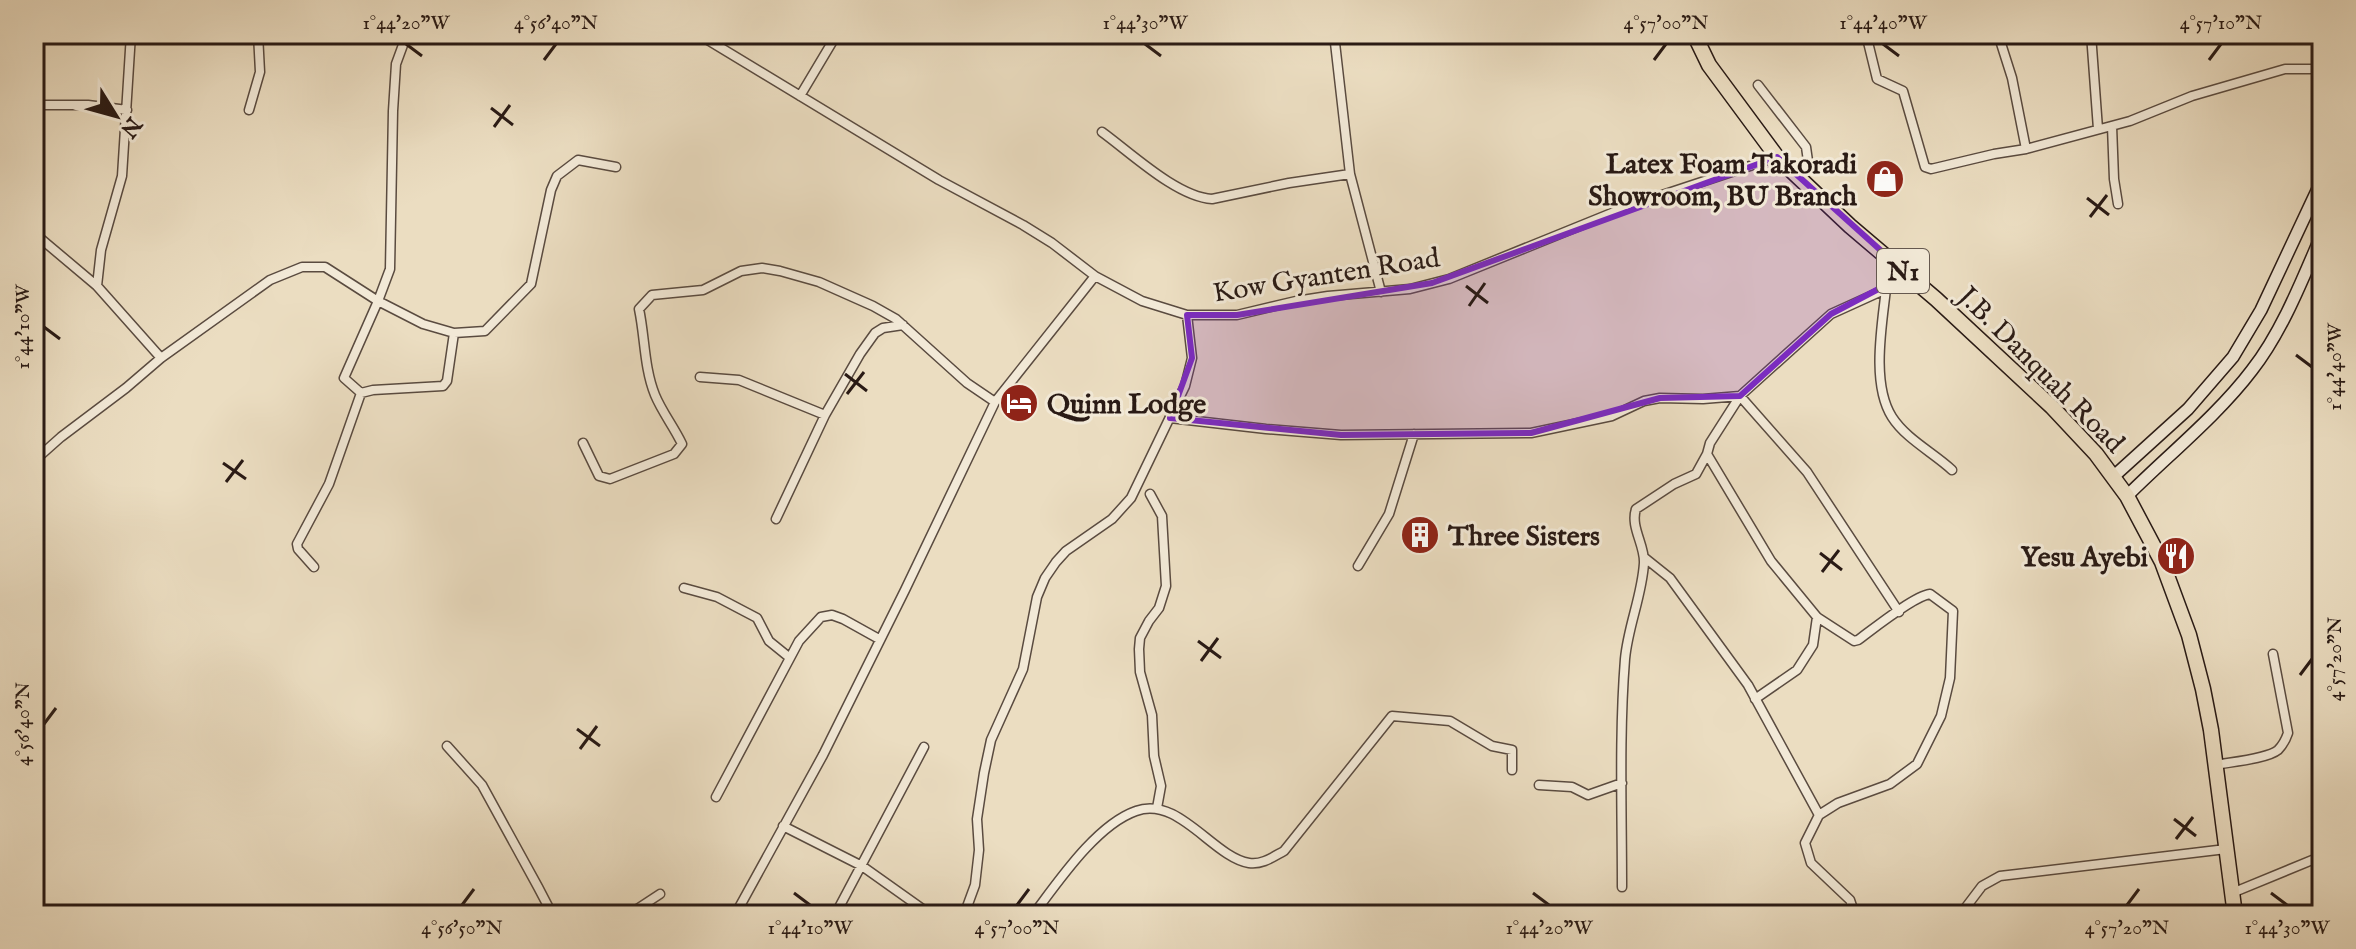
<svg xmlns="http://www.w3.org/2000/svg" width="2356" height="949" viewBox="0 0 2356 949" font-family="'IM FELL English',serif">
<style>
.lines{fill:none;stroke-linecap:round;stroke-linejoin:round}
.minor-casing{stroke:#5a4b40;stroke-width:11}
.secondary-casing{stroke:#291a15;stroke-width:14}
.trunk-casing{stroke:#291a15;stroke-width:17}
.minor{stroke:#f2e9d7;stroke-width:8}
.secondary{stroke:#f2e9d7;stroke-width:11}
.trunk{stroke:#ebddc1;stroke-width:14}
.marked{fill:#7b2cbf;fill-opacity:0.2;stroke:#7b2cbf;stroke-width:6;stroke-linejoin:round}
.ticks{fill:none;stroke:#291a15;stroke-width:3}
.labels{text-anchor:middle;stroke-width:6;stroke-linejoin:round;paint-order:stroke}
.shield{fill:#f2e9d7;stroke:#65584f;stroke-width:2}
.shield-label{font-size:26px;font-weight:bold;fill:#291a15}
.poi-label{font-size:28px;font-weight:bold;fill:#291a15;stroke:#f2e9d7;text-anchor:end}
.street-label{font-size:28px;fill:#291a15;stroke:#f2e9d7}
.neatline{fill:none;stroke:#291a15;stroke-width:3}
.ticks-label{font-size:20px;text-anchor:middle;fill:#291a15}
</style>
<rect width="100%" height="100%" fill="#ebddc1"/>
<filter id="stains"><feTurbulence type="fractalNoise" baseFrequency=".0025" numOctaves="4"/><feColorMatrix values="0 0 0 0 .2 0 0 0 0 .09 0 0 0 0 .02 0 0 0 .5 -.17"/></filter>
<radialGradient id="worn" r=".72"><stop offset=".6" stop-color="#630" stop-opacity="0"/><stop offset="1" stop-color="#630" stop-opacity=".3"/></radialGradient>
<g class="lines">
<defs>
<path id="minor" d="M131,34L122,176L101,250L97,286L161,358
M698,34L939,180L1023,225L1052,243L1095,276L1142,301L1187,315H1237L1296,301L1328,296L1410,289L1449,279L1629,206L1777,157
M1334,34L1350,174L1381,292
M1866,34L1877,79L1903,91L1925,167L1931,169L1994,154L2026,149
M1998,34L2012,78L2026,149L2130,121L2192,96L2285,69H2322
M2091,34L2098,129
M1758,85L1806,147L1808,161L1796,175
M800,96L837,34
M34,105H88L127,110
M249,110L260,72L258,34
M2112,126L2114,179L2118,204
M1102,132C1131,153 1177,197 1212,199L1289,183L1350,174
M34,233L97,286
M1886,289C1882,325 1871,384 1892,417C1906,439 1934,453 1952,470
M700,377L739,380L825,415
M361,393L344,378L378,301L390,269L393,111L396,64L407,34
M1170,418L1266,429L1341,435L1531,433L1612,416L1644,401L1660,398L1703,399L1740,396L1831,314L1886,289L1907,274
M583,443L599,476L610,479L674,454L682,444C674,427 662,412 655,395C644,368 645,337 639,309L652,295L703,290L741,271L762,268L780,271L819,282L873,306L896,319L967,383L995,402
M34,461L61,437L126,388L161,358L270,280L302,267H325L378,301L423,324L454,333L485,331L531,284L551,190L557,176L578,160L616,167
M1150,494L1162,516L1166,586L1159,608L1149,621L1140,638L1139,649L1140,672L1152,715L1154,756L1161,786L1157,808
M776,519L825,415L860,354L875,333L883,328L903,325
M1645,558L1670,578L1748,685L1819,815
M1358,566L1389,514L1414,434
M314,567L298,549L297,544L329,484L361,393L373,390L443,386L447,381L454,333
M684,588L717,597L757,618L769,641L790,658
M1755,699L1797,670L1813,645L1817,617
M447,746L482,785L538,887L549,908L550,915
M2215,765C2230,762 2267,759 2278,750C2282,746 2286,739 2288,733L2273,654
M1539,785L1572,787L1588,795L1622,783
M716,797L799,641L821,617L832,615L843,619L879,639
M783,826L862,866L931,915
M1622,887C1622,811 1619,735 1625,659C1628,626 1642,596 1644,563C1645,545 1630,527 1636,509L1674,484L1696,474L1707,454
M2232,893L2322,856
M628,915L660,894
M735,915L823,755L905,590L995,402L1095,276
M835,915L924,747
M964,915L975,885L979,850L977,819L984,773L991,740L1023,669L1037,597L1045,578L1056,562L1066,551L1112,519L1131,498L1185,386L1192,358L1187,315
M1033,915C1058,882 1096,825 1136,811C1178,795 1213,857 1249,863C1262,865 1273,857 1284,851L1392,716L1450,721L1492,746L1512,750V770
M1855,915L1850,900L1811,863L1805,843L1819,815L1838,803L1890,784L1917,764L1941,716L1950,678L1953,611L1930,594C1914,596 1873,629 1858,640L1854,641L1817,617L1771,561L1707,454L1710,443L1740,396L1807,472L1899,612
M1960,915L1982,886L2000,876L2226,849"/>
<path id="secondary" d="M2113,477L2188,409L2233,357L2261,310L2322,180
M2127,496C2167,456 2218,415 2252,370C2282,332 2303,278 2322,234"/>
<path id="trunk" d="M1694,34L1709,65L1777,157L1850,226L1936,299L2052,407L2096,454L2127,496L2162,562L2189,635L2203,689L2211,730L2235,915"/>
</defs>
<use href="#minor" class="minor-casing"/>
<use href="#secondary" class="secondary-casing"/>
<use href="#trunk" class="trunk-casing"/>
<use href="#minor" class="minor"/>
<use href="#secondary" class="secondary"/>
<use href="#trunk" class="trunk"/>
</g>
<path class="marked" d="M1777,157L1907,274L1831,314L1740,396L1660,398L1531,433L1341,435L1170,418L1192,358L1187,315H1237L1432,283Z"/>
<path class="ticks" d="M406,44L422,56M1145,44L1161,56M1883,44L1899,56M544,60L556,44M1654,60L1666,44M2209,60L2221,44M491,108L513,125M494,127L510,105M2087,198L2109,215M2090,217L2107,195M1466,286L1488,303M1469,306L1485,283M44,327L60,339M2296,355L2312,367M845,374L867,391M847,394L864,372M223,463L246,479M226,482L243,460M1820,553L1842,570M1822,572L1839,550M1198,641L1221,658M1201,661L1218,638M2300,675L2312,659M44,724L56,708M577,729L600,746M580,749L597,726M2174,819L2196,836M2176,839L2193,817M794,893L810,905M1533,893L1549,905M2271,893L2287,905M462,905L474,889M1017,905L1029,889M2127,905L2139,889"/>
<defs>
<symbol id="shop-disc" viewBox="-11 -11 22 22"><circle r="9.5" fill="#8f2418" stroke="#f2e9d7"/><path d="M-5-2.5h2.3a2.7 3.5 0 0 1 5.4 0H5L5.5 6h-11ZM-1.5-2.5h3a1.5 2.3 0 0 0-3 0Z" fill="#fff"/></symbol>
<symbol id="hotel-disc" viewBox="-11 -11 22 22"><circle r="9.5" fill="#8f2418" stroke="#f2e9d7"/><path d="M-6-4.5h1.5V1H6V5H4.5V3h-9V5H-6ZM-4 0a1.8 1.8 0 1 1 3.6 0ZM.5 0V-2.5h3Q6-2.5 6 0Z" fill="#fff"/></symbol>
<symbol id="building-disc" viewBox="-11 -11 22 22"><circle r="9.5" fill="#8f2418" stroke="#f2e9d7"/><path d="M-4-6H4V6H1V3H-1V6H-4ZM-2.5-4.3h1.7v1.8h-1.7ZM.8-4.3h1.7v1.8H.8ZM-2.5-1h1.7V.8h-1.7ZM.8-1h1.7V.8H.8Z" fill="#fff"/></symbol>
<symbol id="restaurant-disc" viewBox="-11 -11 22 22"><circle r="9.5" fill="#8f2418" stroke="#f2e9d7"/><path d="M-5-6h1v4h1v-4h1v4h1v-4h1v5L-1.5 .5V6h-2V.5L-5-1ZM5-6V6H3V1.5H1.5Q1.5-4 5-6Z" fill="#fff"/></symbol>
</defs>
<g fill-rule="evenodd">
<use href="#shop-disc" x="1863" y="157" width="44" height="44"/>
<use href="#hotel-disc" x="997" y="381" width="44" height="44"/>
<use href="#building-disc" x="1398" y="513" width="44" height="44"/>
<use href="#restaurant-disc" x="2154" y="534" width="44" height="44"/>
</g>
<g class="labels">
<rect class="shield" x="1877" y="249" width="52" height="44" rx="6"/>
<g class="shield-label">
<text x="1903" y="280">N1</text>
</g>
<g class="poi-label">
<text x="1857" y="173">Latex Foam Takoradi<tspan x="1857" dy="32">Showroom, BU Branch</tspan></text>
<text x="1047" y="413" text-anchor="start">Quinn Lodge</text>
<text x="1448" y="545" text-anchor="start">Three Sisters</text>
<text x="2148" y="566">Yesu Ayebi</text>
</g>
<g class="street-label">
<text transform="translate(1326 274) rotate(-9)" y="10">Kow Gyanten Road</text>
<text transform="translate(2042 369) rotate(45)" y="10">J.B. Danquah Road</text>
</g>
</g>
<rect width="2356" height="949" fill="none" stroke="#ebddc1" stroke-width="88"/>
<g transform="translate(116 116) rotate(127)" stroke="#f2e9d7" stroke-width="6" paint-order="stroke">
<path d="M0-6L14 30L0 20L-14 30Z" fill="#291a15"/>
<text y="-12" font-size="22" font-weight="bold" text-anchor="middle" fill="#291a15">N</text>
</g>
<rect x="44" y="44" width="2268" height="861" class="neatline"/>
<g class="ticks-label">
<text x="406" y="29">1°44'20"W</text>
<text x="556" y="29">4°56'40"N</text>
<text x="1145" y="29">1°44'30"W</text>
<text x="1666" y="29">4°57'00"N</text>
<text x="1883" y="29">1°44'40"W</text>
<text x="2221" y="29">4°57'10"N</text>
<text transform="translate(22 327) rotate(-90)" y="7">1°44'10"W</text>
<text transform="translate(2334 367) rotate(-90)" y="7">1°44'40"W</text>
<text transform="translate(2334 659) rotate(-90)" y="7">4°57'20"N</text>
<text transform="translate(22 724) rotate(-90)" y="7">4°56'40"N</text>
<text x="462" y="934">4°56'50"N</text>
<text x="810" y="934">1°44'10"W</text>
<text x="1017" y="934">4°57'00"N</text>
<text x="1549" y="934">1°44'20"W</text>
<text x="2127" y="934">4°57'20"N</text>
<text x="2287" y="934">1°44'30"W</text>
</g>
<rect width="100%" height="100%" filter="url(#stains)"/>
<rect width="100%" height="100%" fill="url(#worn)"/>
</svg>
